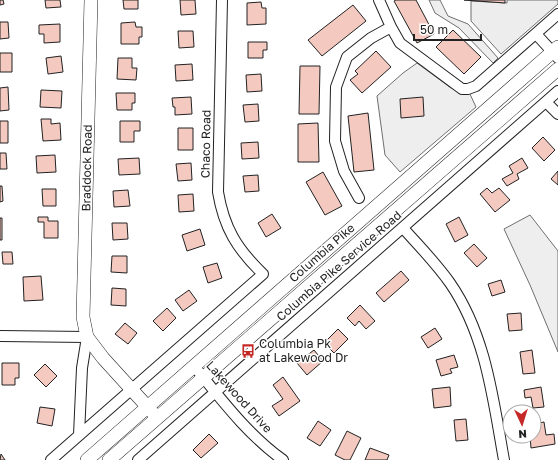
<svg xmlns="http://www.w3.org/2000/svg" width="558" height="460" viewBox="0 0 558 460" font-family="'Golos Text',sans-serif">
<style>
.green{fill:#eee;stroke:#6f6f6f}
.parking{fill:#ededed;stroke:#6f6f6f}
.building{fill:#f3c9c0;stroke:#222}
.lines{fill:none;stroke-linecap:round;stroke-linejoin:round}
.minor-casing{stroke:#222;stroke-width:12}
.major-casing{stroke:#222;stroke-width:14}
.minor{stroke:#fff;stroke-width:10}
.major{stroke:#fff;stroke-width:13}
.labels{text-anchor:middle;stroke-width:3;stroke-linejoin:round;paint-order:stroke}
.street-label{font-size:12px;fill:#222;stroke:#fff}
.poi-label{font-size:12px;fill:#222;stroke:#fff;text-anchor:start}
</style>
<rect width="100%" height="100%" fill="#fff"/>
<path class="green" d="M429,0H440L448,16L468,24L498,58L493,63L459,28L435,13Z
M417,63L451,88L469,92L476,107L400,172L385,155L377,96L403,73Z
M530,215L558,251V352L530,285L504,229Z"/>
<path class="parking" d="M507,0H558V4L501,54L471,21V1L507,3Z"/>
<path class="building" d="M0,0H3L4,4L0,5Z
M45,0H60L61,7L46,8Z
M123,0H138V9H124Z
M180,0H195L196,14L181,15Z
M396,0H416L434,34L417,43L394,1Z
M464,0H505V3Z
M261,2L262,8H266V24L247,25V3Z
M353,5L366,21L322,56L308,40Z
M0,22H8L9,38L0,39Z
M135,22L136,27H142V37H139V44H121V23Z
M60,24V42L44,43V34H39V25Z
M453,30L481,57L464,74L436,47Z
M178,31H193L194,47L179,48Z
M248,42H267V50H263V58H248Z
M376,51L391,67L362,93L350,80L358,74L355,71Z
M0,53H12V72H0Z
M61,56L63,72L48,74L46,58Z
M118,58H132V68H137L136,80L117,79Z
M192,64L193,80L176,81L175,65Z
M300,66H320L319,114H299Z
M261,74L262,91L247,92L246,75Z
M8,87L9,110L0,111V88Z
M41,90L62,91L61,108L40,107Z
M116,93H135V103H132V110H117Z
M191,97L192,114L175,115V107H173L172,98Z
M423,97L424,116L401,118L400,99Z
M258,104L259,121L245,122L243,105Z
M368,113L374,170L354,172L348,116Z
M41,119H51V124L60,123L61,140L43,141Z
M0,121H8V143H0Z
M120,121H140V131H134V142H120Z
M318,123L319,162H298V124Z
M178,128H193V150H178Z
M543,137L555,150L544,161L532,148Z
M258,142L259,158L242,159L241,143Z
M0,153H6L7,169H0Z
M55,155L56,172L37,173L36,156Z
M139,158L140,174L119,175L118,159Z
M522,158L528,168L517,174L519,179L507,186L502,179L513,173L509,166Z
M191,163L192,180L178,181L176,164Z
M558,171V185L551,179Z
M323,172L342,206L325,215L306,182Z
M258,175L259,191L245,192L243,176Z
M0,186H2L3,201L0,202Z
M487,188L492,193L499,188L510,200L495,212L480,194Z
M42,189H56V206H43Z
M128,190L130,206L114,207L113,191Z
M193,194L194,211L179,212L178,195Z
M272,214L281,228L266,237L258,223Z
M38,217H48V221H58V238H44V222H38Z
M459,217L468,235L455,242L446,224Z
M0,218H2V240H0Z
M112,223H127L128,239L113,240Z
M200,229L205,245L187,251L182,235Z
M474,244L487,258L477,267L464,253Z
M2,252H12L13,264H3Z
M112,256H127V273L111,272Z
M217,263L222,278L208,283L203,267Z
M401,271L409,280L384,302L376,293Z
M41,276L43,300L24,301L23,277Z
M501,280L505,292L492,296L488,284Z
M112,288L126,289V306L111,305Z
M189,290L197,301L183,311L175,300Z
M360,305L375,321L366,329L359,321L355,326L347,318Z
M167,308L176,318L163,331L153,321Z
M521,313L522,330L509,331L507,314Z
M125,323L137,333L128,344L115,334Z
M435,328L442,339L428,348L421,337Z
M338,329L348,339L334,353L324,343Z
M314,350L323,361L307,375L297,363Z
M532,350L535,373L523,374L520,352Z
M454,355L458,367L450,369L452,373L441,376L436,360Z
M2,363H19V378H15V385H2Z
M45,364L57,376L46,387L34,375Z
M283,377L300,401L279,416L272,406L283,399L273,385Z
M450,387L451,406L434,408L432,389Z
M541,387L544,407L533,408L531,397L525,398L524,390Z
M40,407L55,409L52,426L37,423Z
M466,419L468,440L456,441L454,420Z
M318,421L331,430L320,446L307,438Z
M544,422L546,435L554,434L555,444L531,448L530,436H534V424Z
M347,431L361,438L350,460H345L335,455Z
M209,434L218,443L201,458L193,450Z
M370,448L389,455L387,460H365Z
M1,454L5,460H0Z"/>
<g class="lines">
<defs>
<path id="minor" d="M379,0L391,27L400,43L462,89H468L476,86L558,14
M536,34L558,58
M546,102L558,114
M359,198L344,171L335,141L336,87L347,57L371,38L391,27
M403,228C419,246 436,263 450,283C486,335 493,399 504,460
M0,336L87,337L82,368L79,435
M194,366C221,399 248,435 283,460
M51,460L263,274C237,249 224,228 218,192L222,0
M138,460L558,91"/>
<path id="major" d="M91,0L83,317L87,337L103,358L153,413
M87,460L558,47
M109,460L558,69"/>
</defs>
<use href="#minor" class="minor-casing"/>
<use href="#major" class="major-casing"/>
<use href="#minor" class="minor"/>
<use href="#major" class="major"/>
</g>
<defs>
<symbol id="bus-bare" viewBox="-9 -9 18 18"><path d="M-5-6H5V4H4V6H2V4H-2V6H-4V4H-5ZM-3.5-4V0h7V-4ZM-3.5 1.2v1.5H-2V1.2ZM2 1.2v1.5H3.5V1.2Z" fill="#c62828" stroke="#fff" stroke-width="2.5" paint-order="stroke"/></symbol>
</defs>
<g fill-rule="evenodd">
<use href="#bus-bare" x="238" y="341" width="20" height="20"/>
</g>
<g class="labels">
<g class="street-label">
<text transform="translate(206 144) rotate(-89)" y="4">Chaco Road</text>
<text transform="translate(87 168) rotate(-89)" y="4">Braddock Road</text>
<text transform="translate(322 253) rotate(-41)" y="4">Columbia Pike</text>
<text transform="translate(339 266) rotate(-41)" y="4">Columbia Pike Service Road</text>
<text transform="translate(239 397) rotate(48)" y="4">Lakewood Drive</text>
</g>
<g class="poi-label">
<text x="259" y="348">Columbia Pk<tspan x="259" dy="14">at Lakewood Dr</tspan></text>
</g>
</g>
<g transform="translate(522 424) rotate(176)"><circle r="19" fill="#ffffff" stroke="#a7a7a7"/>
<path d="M0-3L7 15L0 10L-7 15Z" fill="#c62828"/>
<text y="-6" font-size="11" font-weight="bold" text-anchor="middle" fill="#222222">N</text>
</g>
<path d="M414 34v6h67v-6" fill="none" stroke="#222222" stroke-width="2"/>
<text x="420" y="34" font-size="12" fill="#222222" stroke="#ffffff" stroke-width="3" paint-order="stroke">50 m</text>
</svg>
